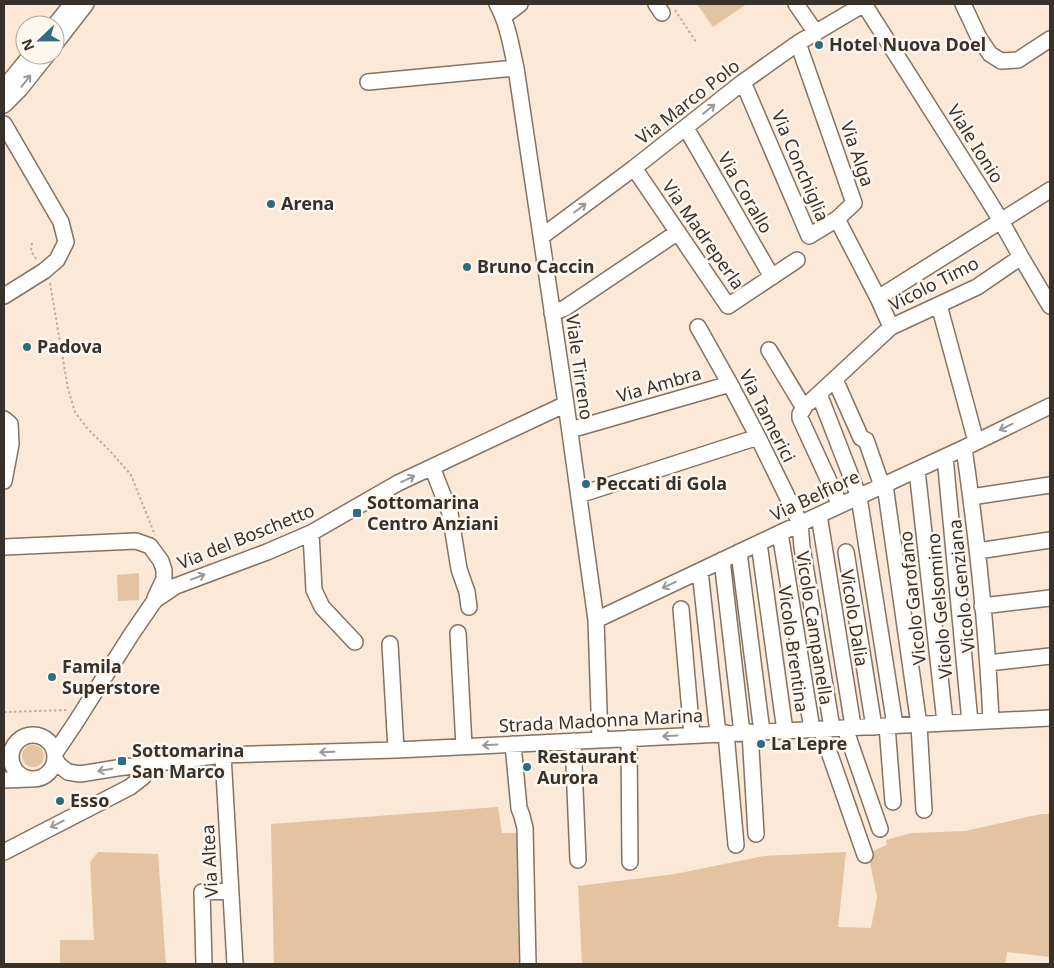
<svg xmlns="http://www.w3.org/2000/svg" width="1054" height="968" viewBox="0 0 1054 968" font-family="'Noto Sans',sans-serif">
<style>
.green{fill:#e3c3a2}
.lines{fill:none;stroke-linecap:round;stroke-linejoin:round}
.minor-casing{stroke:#847363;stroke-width:18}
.path{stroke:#beafa0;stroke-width:2;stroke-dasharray:2.5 2.5;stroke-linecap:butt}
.minor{stroke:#fff;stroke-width:15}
.oneway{stroke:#9c9894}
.poi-dot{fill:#2d6c81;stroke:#fff7f0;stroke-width:2}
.labels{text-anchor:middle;stroke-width:5;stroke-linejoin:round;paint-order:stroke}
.poi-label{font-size:18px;font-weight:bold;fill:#38312a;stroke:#fff7f0;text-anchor:start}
.street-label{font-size:18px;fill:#38312a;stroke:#fff7f0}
</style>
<rect width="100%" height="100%" fill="#fbe8d6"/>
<path class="green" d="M697,4H747L713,27Z
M139,573V600L118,601L117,575Z
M22 756a11 11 0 1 1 22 0a11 11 0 1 1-22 0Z
M498,807L502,833H524L522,964H274L271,824Z
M1041,814H1050V957L1007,952L1005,964H582L578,886L675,874L764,856L846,852L838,927L871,928L877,897L868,853L887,845L886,840L912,833L965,831Z
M98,852L158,854L166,964H60V940H94L90,862Z"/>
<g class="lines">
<defs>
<path id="minor" d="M497,4C508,24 511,46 516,68L566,404L596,620L600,740
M656,4L662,13
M796,4L816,33
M864,4L987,198L1001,221L1021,257L1050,306
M963,4L979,38L990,54L1001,61L1018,60L1050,39
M504,16L520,4
M55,25L72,4
M55,44L86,4
M368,82L516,68
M743,82L809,236L837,219L854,203L798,43
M4,88L31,55
M4,105L20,89L47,55
M4,124L61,222L66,242L57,260L44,271L4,296
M686,128L772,277
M634,168L728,306L797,260
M837,219L878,298L891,327L977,287L1021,257
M541,237L634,168L743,82L798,43L864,4
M878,298L1050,190
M939,305L974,434L977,441
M552,313L565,308L678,232
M698,327L730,384L758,437L800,523L802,547L832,728
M769,350L804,408L800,414V418L840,505
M837,384L861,438L866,440L882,486
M821,399L859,497L895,725
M810,402L891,327
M4,419L10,424L11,444L4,481
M570,430L730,384
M964,448C977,538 987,629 991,721
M945,457L970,722
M432,467L450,513L459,569L467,592L469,607
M917,470L945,722
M885,485L919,725L924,810
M579,495L758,437
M971,497L1050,485
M819,515L853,726
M311,533L314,590L322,607L355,642
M780,533L812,729
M759,543L785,731
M4,547L136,541L150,546L161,561L164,570V579L155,598
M978,551L1050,540
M739,552L762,732
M846,552L874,727
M722,560L742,733
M700,571L718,734
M982,606L1050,598
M681,609L692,735
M596,620L780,533L964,448L1050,406
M458,633L464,746
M390,644L396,750
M988,663L1050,656
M887,726L893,802
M845,728L880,829
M821,729L865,855
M750,732L756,834
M726,733L736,845
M11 757a22 22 0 1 1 44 0a22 22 0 1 1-44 0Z
M629,738L630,862
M573,741L578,860
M513,744L519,808L522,816L525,828L528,964
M55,753L74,725L131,635L155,600L176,586L267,552L311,533L398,483L566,404
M223,755L235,964
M55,759L59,765L68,772L80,774L117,768L223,755L396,750L1050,718
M4,780L30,779
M4,852L130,787L143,777L153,763
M204,964L202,892L231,891"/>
</defs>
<use href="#minor" class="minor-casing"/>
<path class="path" d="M675,10L696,42
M32,243L31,251L37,260
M50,283L68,389L75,412L87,428L109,450L131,475L155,535
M4,712L68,710"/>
<use href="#minor" class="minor"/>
</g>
<defs><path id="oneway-shaft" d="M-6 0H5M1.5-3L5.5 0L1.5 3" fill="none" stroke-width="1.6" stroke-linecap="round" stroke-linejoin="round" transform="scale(1.25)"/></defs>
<g class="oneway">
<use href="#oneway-shaft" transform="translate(26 81) rotate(-52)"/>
<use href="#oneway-shaft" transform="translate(709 109) rotate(-39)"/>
<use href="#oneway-shaft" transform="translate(580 208) rotate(-37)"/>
<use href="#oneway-shaft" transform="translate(1006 427) rotate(154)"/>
<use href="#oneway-shaft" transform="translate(408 479) rotate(-25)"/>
<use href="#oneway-shaft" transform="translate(198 577) rotate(-21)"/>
<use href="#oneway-shaft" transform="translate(669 585) rotate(155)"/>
<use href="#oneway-shaft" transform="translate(670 736) rotate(177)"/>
<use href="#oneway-shaft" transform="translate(490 745) rotate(177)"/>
<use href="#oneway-shaft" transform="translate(327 752) rotate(178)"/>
<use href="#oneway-shaft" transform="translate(105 770) rotate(170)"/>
<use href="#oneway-shaft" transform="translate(57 824) rotate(153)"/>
</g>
<g class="poi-dot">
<circle cx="819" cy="45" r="5"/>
<circle cx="271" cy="204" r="5"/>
<circle cx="467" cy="267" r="5"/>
<circle cx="27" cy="347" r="5"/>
<circle cx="586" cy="484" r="5"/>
<rect x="352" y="508" width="10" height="10" rx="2.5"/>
<circle cx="52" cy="677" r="5"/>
<circle cx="761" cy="744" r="5"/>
<rect x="117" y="756" width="10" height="10" rx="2.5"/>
<circle cx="527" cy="767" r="5"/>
<circle cx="60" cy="801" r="5"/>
</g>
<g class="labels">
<g class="poi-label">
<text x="829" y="51">Hotel Nuova Doel</text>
<text x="281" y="210">Arena</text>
<text x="477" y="273">Bruno Caccin</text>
<text x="37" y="353">Padova</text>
<text x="596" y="490">Peccati di Gola</text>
<text x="367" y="509">Sottomarina<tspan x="367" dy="21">Centro Anziani</tspan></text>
<text x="62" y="673">Famila<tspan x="62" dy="21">Superstore</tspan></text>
<text x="771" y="750">La Lepre</text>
<text x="132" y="757">Sottomarina<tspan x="132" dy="21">San Marco</tspan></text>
<text x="537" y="763">Restaurant<tspan x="537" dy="21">Aurora</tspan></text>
<text x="70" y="807">Esso</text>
</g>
<g class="street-label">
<text transform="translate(688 102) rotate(-38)" y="6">Via Marco Polo</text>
<text transform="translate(975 144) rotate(58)" y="6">Viale Ionio</text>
<text transform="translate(857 154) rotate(71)" y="6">Via Alga</text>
<text transform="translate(800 166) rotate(67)" y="6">Via Conchiglia</text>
<text transform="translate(745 193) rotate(60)" y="6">Via Corallo</text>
<text transform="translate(703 235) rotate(55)" y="6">Via Madreperla</text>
<text transform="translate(934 284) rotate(-27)" y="6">Vicolo Timo</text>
<text transform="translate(579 367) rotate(82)" y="6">Viale Tirreno</text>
<text transform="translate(659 385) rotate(-16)" y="6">Via Ambra</text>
<text transform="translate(767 416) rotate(63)" y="6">Via Tamerici</text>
<text transform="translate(815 496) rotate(-25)" y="6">Via Belfiore</text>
<text transform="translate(246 537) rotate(-22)" y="6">Via del Boschetto</text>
<text transform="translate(962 586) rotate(-96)" y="6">Vicolo Genziana</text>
<text transform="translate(913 598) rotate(-96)" y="6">Vicolo Garofano</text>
<text transform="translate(940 606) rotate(-95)" y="6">Vicolo Gelsomino</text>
<text transform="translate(854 618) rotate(81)" y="6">Vicolo Dalia</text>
<text transform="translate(814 628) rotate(81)" y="6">Vicolo Campanella</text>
<text transform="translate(793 649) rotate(82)" y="6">Vicolo Brentina</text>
<text transform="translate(601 721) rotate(-3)" y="6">Strada Madonna Marina</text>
<text transform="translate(210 861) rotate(-93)" y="6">Via Altea</text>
</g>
</g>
<rect width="1054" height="968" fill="none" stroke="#38312a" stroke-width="10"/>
<g transform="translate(40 40) rotate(248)"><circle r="24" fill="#fff7f0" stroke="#afa8a1"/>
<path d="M0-4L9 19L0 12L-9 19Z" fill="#2d6c81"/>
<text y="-8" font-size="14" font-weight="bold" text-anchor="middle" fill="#38312a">N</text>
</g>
</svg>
